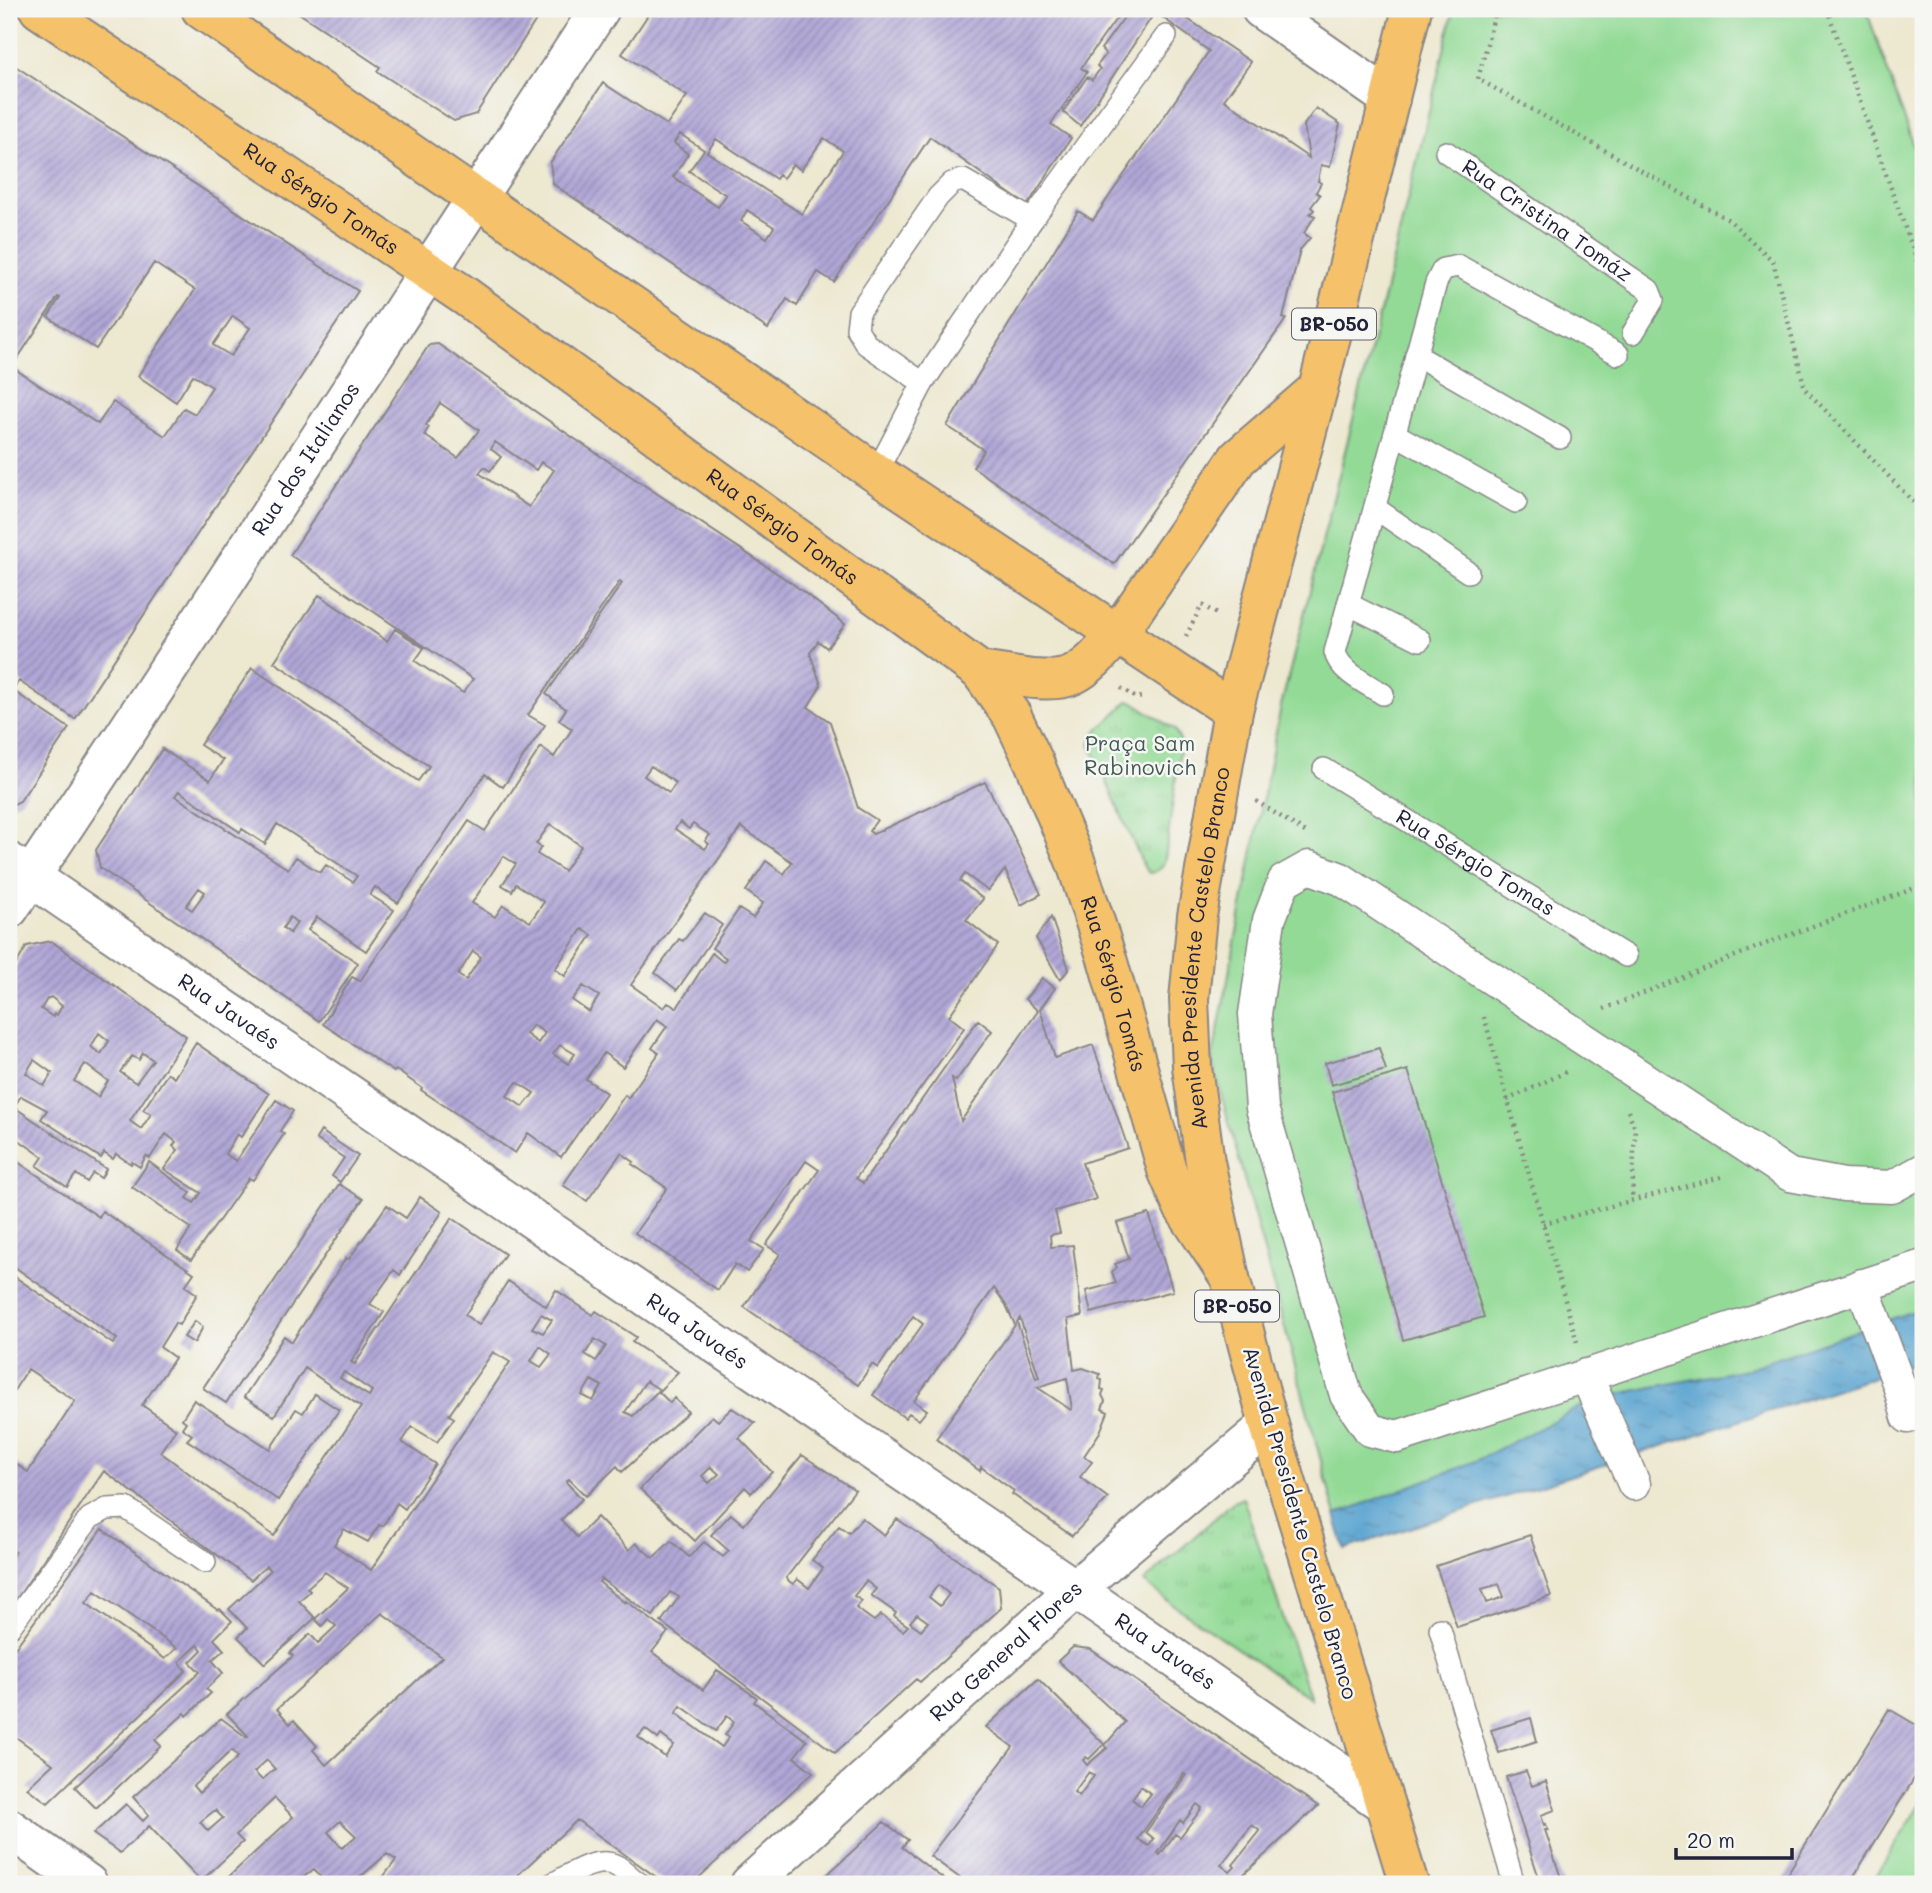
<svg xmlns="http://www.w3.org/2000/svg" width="1932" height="1893" viewBox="0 0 1932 1893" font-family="Mali,sans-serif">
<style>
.grass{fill:url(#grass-tufts);stroke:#5a7e68;stroke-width:2}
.pitch{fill:#92da95;stroke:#5a7e68;stroke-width:2}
.water{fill:url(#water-ripples);stroke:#3c6285;stroke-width:2}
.building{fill:url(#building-hatch);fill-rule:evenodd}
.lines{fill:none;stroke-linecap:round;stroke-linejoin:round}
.service-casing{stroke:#888586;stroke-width:24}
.pedestrian-casing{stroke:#888586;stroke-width:35}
.minor-casing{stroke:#888586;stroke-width:42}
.primary-casing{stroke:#888586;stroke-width:42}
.trunk-casing{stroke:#888586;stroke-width:42}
.path{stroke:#888586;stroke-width:4.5;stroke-dasharray:2 5;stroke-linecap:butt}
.service{stroke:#fff;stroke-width:21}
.pedestrian{stroke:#fff;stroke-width:32}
.minor{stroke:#fff;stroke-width:38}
.primary{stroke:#f5c16b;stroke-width:38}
.trunk{stroke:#f5c16b;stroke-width:38}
.labels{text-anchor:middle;stroke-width:5;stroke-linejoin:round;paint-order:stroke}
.shield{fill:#f6f6f2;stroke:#626272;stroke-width:2}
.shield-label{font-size:19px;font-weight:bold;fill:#22223b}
.street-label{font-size:21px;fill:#22223b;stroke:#f6f6f2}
.park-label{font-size:21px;fill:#445956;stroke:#f6f6f2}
</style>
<defs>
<pattern id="grass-tufts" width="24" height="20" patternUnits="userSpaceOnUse" patternTransform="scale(1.75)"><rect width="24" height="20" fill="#92da95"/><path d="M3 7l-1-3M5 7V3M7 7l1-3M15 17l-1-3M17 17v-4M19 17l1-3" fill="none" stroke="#7ebb81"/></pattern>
<pattern id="water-ripples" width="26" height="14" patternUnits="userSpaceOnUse" patternTransform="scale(1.75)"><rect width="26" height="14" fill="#57a2cf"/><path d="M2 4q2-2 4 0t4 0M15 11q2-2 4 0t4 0" fill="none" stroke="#4884a9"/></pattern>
<pattern id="building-hatch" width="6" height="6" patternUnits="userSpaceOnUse" patternTransform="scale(1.75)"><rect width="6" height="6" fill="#b1a7d7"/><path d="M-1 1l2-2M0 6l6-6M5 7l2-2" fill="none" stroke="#9088b0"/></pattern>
</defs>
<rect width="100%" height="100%" fill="#f6f6f2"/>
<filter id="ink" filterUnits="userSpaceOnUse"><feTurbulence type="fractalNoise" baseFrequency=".0143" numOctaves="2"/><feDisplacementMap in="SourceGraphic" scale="14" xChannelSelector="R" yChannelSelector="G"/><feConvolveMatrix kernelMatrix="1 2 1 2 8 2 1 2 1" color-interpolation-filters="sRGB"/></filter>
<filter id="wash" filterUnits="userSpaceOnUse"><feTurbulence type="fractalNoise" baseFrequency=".00686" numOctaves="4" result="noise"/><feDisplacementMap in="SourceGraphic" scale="28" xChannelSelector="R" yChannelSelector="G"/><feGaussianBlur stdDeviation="1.57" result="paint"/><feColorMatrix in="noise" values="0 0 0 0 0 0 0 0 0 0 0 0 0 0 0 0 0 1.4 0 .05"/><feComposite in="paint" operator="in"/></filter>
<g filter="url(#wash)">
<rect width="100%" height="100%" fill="#ede8d0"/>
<path class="grass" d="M1128,701H1132L1175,730L1181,742L1165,859C1163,867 1159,872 1149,873L1144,867L1090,744L1094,734Z
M1243,1498L1310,1698L1173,1605L1144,1582L1233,1502Z"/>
<path class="pitch" d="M1454,9H1866L1923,172V1361L1345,1549L1212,1061L1281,706L1386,288Z
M1923,1801V1884H1871Z"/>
<path class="water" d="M1923,1308V1361L1345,1549L1335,1515L1476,1461L1597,1398L1746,1369Z"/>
<g id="blocks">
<path class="building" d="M293,9H387L394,14L398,9H543L476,114L454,121L377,71L380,67Z
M652,9H1173L1251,62L1224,100L1309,158L1304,125L1316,108L1340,124L1330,167L1321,165L1318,181L1321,183L1316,192L1320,195L1311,207L1314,210L1310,214L1315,216L1304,233L1310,238L1300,250L1283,318L1286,319L1114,564L973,467L984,450L947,426L1078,211L1093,220L1209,51L1155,12L1080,126L1063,112L1087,77L1092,80L1100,69L1097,66L1106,54L1101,49L1128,12L1123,9L1081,68L1087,72L1051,124L1071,138L1027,206L930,137L834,282L818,272L797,306L787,299L768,329L553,184L550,163L603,83L667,125L687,96L622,54ZM680,134L704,150L689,171L726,195L718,207L673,177L688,154L674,143ZM824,138L843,151L802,214L707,152L716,139L776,179L779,175L783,178L793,164L801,170ZM747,210L774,227L767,238L741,221Z
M9,62L358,291L75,719L19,681L12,690L69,728L20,801L14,804H9ZM154,263L195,290L138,376L176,402L193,375L212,387L195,414L184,408L165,436L113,402L98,424L12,367L58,297L60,298L48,317L96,349ZM233,316L250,328L231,356L213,345Z
M438,344L575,439L793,584L845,624L827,648L818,641L810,653L821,685L808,707L830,722L858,808L877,820L869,831L873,834L985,782L1005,819L1041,894L1021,905L1005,870L988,891L965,874L960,881L983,899L966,920L998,945L949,1016L964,1028L856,1178L863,1183L978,1020L992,1031L956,1081L952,1078L961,1121L1038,1011L1025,999L1042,978L1055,988L1040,1009L1055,1058L1093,1045L1128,1148L1082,1163L1096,1199L1055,1211L1060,1233L1050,1235L1051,1247L1073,1245L1082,1316L1068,1319L1074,1370L1083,1368L1100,1374L1099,1379L1102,1380L1101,1389L1104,1390L1102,1395L1105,1401L1102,1409L1108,1412L1100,1432L1084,1456L1092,1462L1080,1477L1108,1498L1072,1536L1012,1494L1014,1491L981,1467L980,1471L936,1439L1015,1325L1006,1305L994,1288L914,1401L927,1410L919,1420L909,1413L905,1418L873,1395L923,1324L913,1316L878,1368L872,1364L858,1385L744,1307L780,1254L766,1245L819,1170L806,1161L751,1241L764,1249L747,1272L735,1264L718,1290L635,1233L667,1188L632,1164L634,1162L621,1153L587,1201L563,1185L625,1095L628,1098L659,1053L652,1048L667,1026L657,1019L623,1067L604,1053L586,1079L606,1093L561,1157L528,1133L515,1153L421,1090L422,1088L396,1070L394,1072L323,1024L352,977L360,981L469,821L485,831L541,747L554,757L572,729L559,720L566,709L546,694L622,583L620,581L528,715L545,725L503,787L485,774L398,903L375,887L370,895L394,910L366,951L317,917L308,930L358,963L319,1021L100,868L96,850L162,749L210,780L223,760L200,745L252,668L418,781L429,766L274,662L319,595L387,641L395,629L424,648L415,661L463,693L473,679L290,555L429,345ZM440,403L479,430L458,458L424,435L429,427L426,425ZM495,442L536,470L541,462L554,470L529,507L479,473L484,467L490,471L501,457L491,449ZM651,766L676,783L669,793L644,776ZM179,791L240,832L242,829L265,844L277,824L357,876L353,882L326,865L320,873L296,857L288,869L175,796ZM680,822L689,829L693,824L710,835L705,841L709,844L705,849L675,829ZM550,824L581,846L564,871L537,854L541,847L536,844ZM741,827L792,862L784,874L766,861L746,891L763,903L753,918L739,909L712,948L726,958L723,962L712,953L677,1008L668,1003L664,1008L631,985ZM503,856L516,864L502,885L512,891L516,884L544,902L530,922L503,905L495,917L472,903ZM199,888L205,892L192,910L186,906ZM290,917L297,923L290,933L283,928ZM582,929L592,935L565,976L555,969ZM473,951L481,957L466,980L458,975ZM583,986L599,996L589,1012L572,1000ZM533,1025L545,1033L538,1043L526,1034ZM560,1045L575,1054L568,1064L553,1054ZM517,1082L534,1093L523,1107L507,1096ZM1020,1318L1039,1377L1036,1378L1017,1322ZM1067,1378L1072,1409L1071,1410L1037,1387Z
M705,913L722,925L677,990L655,973L679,939L683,941Z
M1051,917L1069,969L1060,980L1036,938Z
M51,941L186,1036L130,1121L141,1129L151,1114L143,1110L168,1073L174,1078L196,1043L269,1094L241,1137L237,1134L225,1154L236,1161L276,1100L293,1111L280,1131L284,1134L253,1180L249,1178L191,1260L177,1250L191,1228L132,1187L149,1162L191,1193L187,1198L194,1203L201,1193L164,1169L178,1150L173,1146L176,1142L166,1134L150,1158L146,1156L140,1167L132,1162L131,1164L116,1154L113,1159L104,1153L101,1158L41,1119L47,1110L21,1096L14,1107L106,1169L101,1178L93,1173L87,1182L76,1174L67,1187L37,1166L43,1157L9,1133V976L27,946ZM51,997L62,1006L57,1015L54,1014L53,1017L41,1009L47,999ZM99,1033L109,1041L101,1054L91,1047ZM143,1053L153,1060L136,1083L120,1072L132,1056L139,1060ZM34,1060L52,1073L44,1086L26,1073ZM85,1064L108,1081L98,1097L74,1081Z
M1379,1048L1386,1070L1331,1085L1325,1063Z
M1408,1070L1484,1317L1403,1340L1332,1092Z
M321,1131L358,1156L340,1182L332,1176L344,1158L316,1139Z
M9,1156L99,1217L102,1211L194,1273L185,1286L197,1294L179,1325L175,1323L160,1347L175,1358L142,1405L176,1429L160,1452L274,1536L361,1407L305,1368L274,1416L244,1397L284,1336L292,1342L346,1258L349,1259L387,1205L406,1218L420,1197L442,1212L400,1275L394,1270L370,1304L384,1312L351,1362L355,1364L452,1218L505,1254L465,1315L479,1325L508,1281L546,1306L556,1290L593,1315L596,1311L636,1337L632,1342L678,1372L660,1390L646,1381L625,1412L633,1416L658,1391L670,1403L674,1398L688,1412L622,1472L617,1466L586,1496L569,1479L566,1482L582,1499L561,1520L577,1537L597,1517L629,1550L636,1543L653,1558L671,1541L689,1557L704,1542L723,1557L729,1551L711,1535L731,1514L744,1525L802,1455L855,1490L786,1578L790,1582L793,1584L797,1579L809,1588L823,1568L812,1560L839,1526L849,1533L862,1518L884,1535L897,1519L999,1587L1001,1608L920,1682L916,1679L835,1753L661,1622L679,1597L670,1592L653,1616L601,1579L599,1582L625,1603L626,1601L668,1632L652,1652L703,1690L717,1670L757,1698L754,1702L807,1741L794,1757L813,1772L692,1884H666L577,1820L508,1884H378L396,1860L387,1854L352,1884H314L321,1878L314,1869L300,1880L303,1884H221L293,1817L275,1798L236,1835L243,1842L201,1881L149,1826L120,1853L93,1834L126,1804L143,1821L149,1815L133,1797L221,1718L246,1737L248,1736L227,1714L293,1656L290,1653L310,1634L318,1643L336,1626L328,1619L322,1626L315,1619L348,1588L325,1572L307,1588L310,1591L299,1601L315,1618L265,1664L238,1637L247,1628L229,1609L271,1570L266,1566L251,1580L104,1471L9,1610V1561L15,1552L9,1547V1459L28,1472L75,1401L28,1369L9,1398V1273L113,1344L117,1339L9,1263ZM541,1314L552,1320L543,1333L532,1328ZM595,1339L606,1346L596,1361L585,1354ZM540,1346L551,1354L541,1367L531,1361ZM493,1352L510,1362L371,1570L334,1545L344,1529L368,1542L379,1525L383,1526L397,1503L405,1509L435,1464L402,1442L412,1427L437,1442L454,1418L449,1415ZM344,1372L372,1391L369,1396L340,1378ZM591,1380L602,1386L593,1401L582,1395ZM866,1581L876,1589L871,1595L896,1613L894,1616L908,1626L903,1631L881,1615L874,1621L856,1608L862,1601L854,1596ZM938,1585L949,1594L940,1606L929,1597ZM382,1613L442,1657L326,1765L313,1750L317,1746L294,1720L290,1724L277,1709ZM917,1614L928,1622L921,1630L910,1622ZM681,1706L716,1731L727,1716L734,1722L725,1735L729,1737L722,1747L676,1713ZM645,1729L658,1739L661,1735L674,1745L665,1757L638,1737ZM232,1750L238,1757L199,1793L193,1786ZM267,1760L275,1769L262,1780L254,1772ZM215,1810L223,1818L208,1831L200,1822ZM340,1821L356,1836L342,1848L328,1832Z
M339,1184L363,1199L226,1403L203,1388Z
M1149,1214L1173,1291L1091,1313L1086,1291L1116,1283L1112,1272L1117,1267L1115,1264L1129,1259L1117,1223Z
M195,1321L203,1327L194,1343L184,1337Z
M315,1394L339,1410L278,1500L187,1440L192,1435L182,1428L186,1422L182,1419L194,1400L270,1449L296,1409L303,1413Z
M732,1408L755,1423L739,1438L772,1472L751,1493L745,1487L695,1541L640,1489L712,1416L718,1421ZM711,1467L719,1474L709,1483L702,1476Z
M102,1529L218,1610L220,1609L232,1621L214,1639L224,1650L212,1660L223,1673L206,1689L211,1693L187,1716L185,1713L155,1740L161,1746L96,1808L75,1787L200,1672L190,1662L202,1650L198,1645L179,1662L186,1671L48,1803L27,1788L53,1764L9,1732V1648L10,1646L15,1648ZM95,1591L177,1648L165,1659L86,1603Z
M1530,1535L1551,1596L1457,1627L1436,1566ZM1499,1584L1504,1597L1487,1603L1482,1589Z
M1073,1647L1090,1649L1318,1806L1233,1884H968L930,1856L1013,1747L986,1727L1038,1679L1104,1744L1089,1759L1086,1757L1083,1760L1087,1765L1107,1748L1105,1745L1125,1722L1058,1661ZM1089,1772L1094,1776L1079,1796L1074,1792ZM1184,1774L1186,1775L1146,1832L1154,1839L1149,1846L1138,1839ZM1141,1786L1151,1794L1141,1806L1132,1799ZM1197,1804L1202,1808L1180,1837L1175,1834L1160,1855L1158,1853L1180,1820L1183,1823ZM1252,1825L1260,1831L1233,1865L1235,1867L1230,1872L1221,1865Z
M1889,1709L1923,1729V1764L1849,1884H1781Z
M1531,1718L1537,1741L1499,1753L1491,1730Z
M1526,1771L1532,1786L1546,1781L1555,1810L1541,1815L1544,1825L1546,1824L1548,1830H1545L1563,1884H1541L1506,1777Z
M884,1822L908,1840L902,1847L950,1884H817Z"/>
</g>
</g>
<g filter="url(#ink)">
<use href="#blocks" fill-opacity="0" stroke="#888586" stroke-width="2"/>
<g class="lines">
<defs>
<g id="service">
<path id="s1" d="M1446,152L1649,290L1653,300L1633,333"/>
<path d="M1416,355L1560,438"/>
<path d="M923,383L866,344L857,329L859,312L938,197L952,183L963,180L1032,220"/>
<path d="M1395,434L1516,502"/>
<path d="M876,473L923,383L1032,220L1166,36"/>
<path d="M1375,508L1468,572"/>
<path d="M1348,604L1420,640"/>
<path d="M1383,694C1367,684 1339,671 1335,652L1436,283L1443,269L1459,266L1618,354"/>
<path id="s2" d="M1324,769L1626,956"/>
<path d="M9,1628L90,1518L107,1509L126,1508L205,1562"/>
<path d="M1440,1629L1514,1884"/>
<path d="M552,1884C570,1875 596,1855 617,1866C625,1871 632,1879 640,1884"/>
</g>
<path id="pedestrian" d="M1923,1170L1892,1187L1844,1185L1790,1175L1341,879L1309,867L1284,881L1269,920L1255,1014L1262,1108L1346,1395L1370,1430L1397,1437L1923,1266
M1862,1285L1899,1385L1908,1417
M1586,1375L1634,1484"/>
<g id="minor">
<path d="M1261,9L1390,99"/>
<path id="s3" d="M9,862L1075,1589L1383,1803"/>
<path id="s4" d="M9,909C209,611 403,309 600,9"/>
<path d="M9,1828L88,1884"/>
<path id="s5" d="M750,1884L1075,1589L1269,1425"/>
</g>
<g id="primary">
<path id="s6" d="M39,9L465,296L980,671L1012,716L1034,762L1076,863L1108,962L1167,1170L1183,1207L1230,1278"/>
<path d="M201,9L876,473L1233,711"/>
<path d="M980,671C1005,674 1051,686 1073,675C1091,666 1105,648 1118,633"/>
</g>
<g id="trunk">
<path d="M1118,633L1238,458L1318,389"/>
<path id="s7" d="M1409,1884L1269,1425L1230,1278L1205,1162L1192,1067L1189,999L1197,916L1233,711L1318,389L1412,9"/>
</g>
</defs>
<use href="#service" class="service-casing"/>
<use href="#pedestrian" class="pedestrian-casing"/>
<use href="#minor" class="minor-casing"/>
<use href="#primary" class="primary-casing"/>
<use href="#trunk" class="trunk-casing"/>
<path class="path" d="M1496,9L1478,79L1729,220L1773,261L1805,389L1923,512
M1827,9L1923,278
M1186,636L1202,605L1218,615
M1121,688L1136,698L1143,697
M1256,801L1305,832
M1604,1009L1765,944L1923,885
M1484,1017L1577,1342
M1507,1100L1570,1070
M1628,1111L1635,1128L1632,1200
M1543,1224L1725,1176"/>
<use href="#service" class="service"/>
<use href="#pedestrian" class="pedestrian"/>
<use href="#minor" class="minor"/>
<use href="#primary" class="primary"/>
<use href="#trunk" class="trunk"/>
</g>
</g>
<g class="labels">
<g class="shield">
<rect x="1292" y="308.5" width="84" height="31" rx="5"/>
<rect x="1195" y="1290.5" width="84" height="31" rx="5"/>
</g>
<g class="shield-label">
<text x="1334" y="331">BR-050</text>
<text x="1237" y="1313">BR-050</text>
</g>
<g class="street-label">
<text dy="7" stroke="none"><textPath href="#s6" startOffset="340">Rua Sérgio Tomás</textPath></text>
<text dy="7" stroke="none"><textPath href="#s1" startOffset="122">Rua Cristina Tomáz</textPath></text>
<text dy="7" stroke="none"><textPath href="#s4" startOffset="539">Rua dos Italianos</textPath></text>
<text dy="7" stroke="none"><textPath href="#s6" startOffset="906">Rua Sérgio Tomás</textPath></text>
<text dy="7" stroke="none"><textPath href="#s2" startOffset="178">Rua Sérgio Tomas</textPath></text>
<text dy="7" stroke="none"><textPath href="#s7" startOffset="966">Avenida Presidente Castelo Branco</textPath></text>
<text dy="7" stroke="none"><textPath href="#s6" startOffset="1493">Rua Sérgio Tomás</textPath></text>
<text dy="7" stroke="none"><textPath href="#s3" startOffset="266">Rua Javaés</textPath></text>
<text dy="7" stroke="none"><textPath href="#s3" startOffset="833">Rua Javaés</textPath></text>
<text transform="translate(1300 1523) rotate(74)" y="7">Avenida Presidente Castelo Branco</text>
<text dy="7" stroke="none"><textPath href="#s5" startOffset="346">Rua General Flores</textPath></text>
<text dy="7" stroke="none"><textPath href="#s3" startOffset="1400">Rua Javaés</textPath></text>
</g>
<g class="park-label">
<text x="1140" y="751">Praça Sam<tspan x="1140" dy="24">Rabinovich</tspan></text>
</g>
</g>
<rect width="1932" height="1893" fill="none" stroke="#f6f6f2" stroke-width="35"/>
<path d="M1676 1848v10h116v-10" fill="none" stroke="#22223b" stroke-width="3.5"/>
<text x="1687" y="1848" font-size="21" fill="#22223b" stroke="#f6f6f2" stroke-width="5" paint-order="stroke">20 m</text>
</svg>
